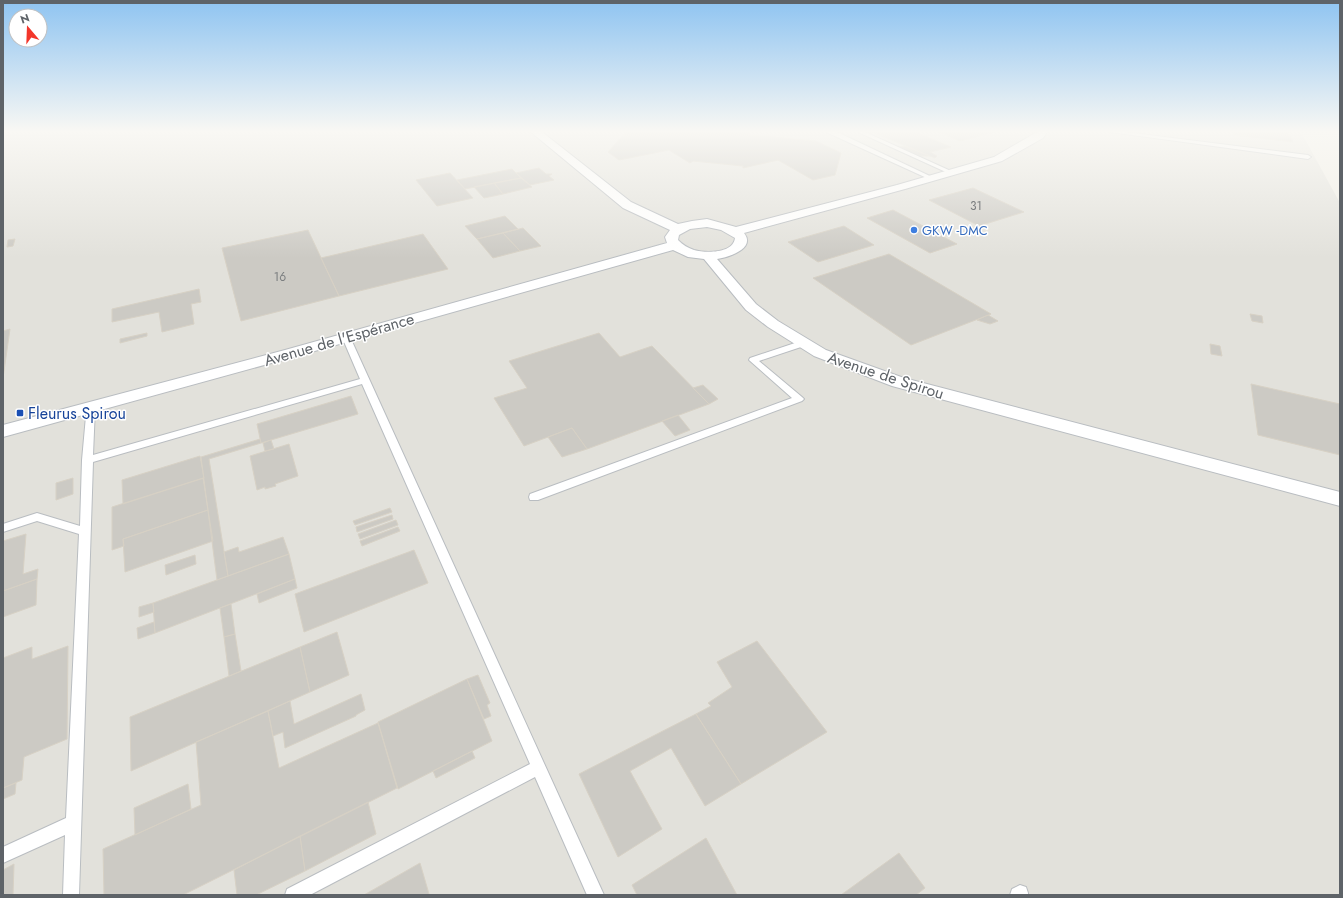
<svg xmlns="http://www.w3.org/2000/svg" width="1343" height="898" viewBox="0 0 1343 898" font-family="Jost,sans-serif">
<style>
.industrial{fill:#e2e1db}
.building{fill:#cccac4;stroke:#d7d1c5}
.lines{fill:none;stroke-linecap:round;stroke-linejoin:round}
.lane-casing{stroke:#b9bdc1;stroke-width:2}
.street-casing{stroke:#b9bdc1;stroke-width:2}
.lane{fill:#fff;fill-rule:evenodd}
.street{fill:#fff;fill-rule:evenodd}
.shop-dot{fill:#3f7fe0;stroke:#fff;stroke-width:1.5}
.transit-dot{fill:#1a4fb4;stroke:#fff;stroke-width:1.5}
.labels{text-anchor:middle;stroke-width:3;stroke-linejoin:round;paint-order:stroke}
.far-number-label{font-size:12px;fill:#7a7d7f}
.far-shop-label{font-size:13px;fill:#366cbe;stroke:#fff;text-anchor:start}
.street-label{font-size:16px;fill:#5e6368;stroke:#fff}
.transit-label{font-size:16px;fill:#164399;stroke:#fff;text-anchor:start}
</style>
<rect width="100%" height="100%" fill="#f1efe7"/>
<path class="industrial" d="M3,132H1301L1340,203V895H3Z"/>
<path class="building" d="M626,132H745L751,135L816,141L841,153L835,175L813,180L778,160L743,168V166L693,161L690,163L669,150L619,160L608,152Z
M872,132H915L951,147L930,152L937,156L935,158Z
M939,132H995L960,141Z
M1233,132H1288L1293,142L1234,135Z
M905,146L917,151L930,156H920L899,147Z
M539,168L546,174H552L549,176L554,180L530,185L516,173Z
M512,169L521,178L465,189L457,180Z
M450,173L473,198L437,206L416,180Z
M521,178L532,187L503,194L494,183Z
M494,183L503,194L484,198L474,187Z
M973,188L1024,212L979,226L929,200Z
M893,210L957,244L930,253L867,218Z
M505,216L518,229L477,239L465,226Z
M844,226L874,245L818,262L788,242Z
M523,228L541,246L520,251L503,233Z
M308,230L339,296L241,321L222,248Z
M503,233L520,251L493,258L477,239Z
M423,234L448,269L339,296L321,258Z
M15,239L13,246L7,247L8,240Z
M889,254L991,314L911,345L813,278Z
M199,289L201,302L191,304L194,324L162,332L159,312L112,322V309Z
M1250,314L1262,316L1263,323L1252,321Z
M988,315L998,321L990,324L977,320Z
M10,329L3,378V331Z
M147,333V336L120,343V339Z
M599,333L620,357L652,346L709,404L587,449L572,428L524,446L494,398L527,388L509,361Z
M1210,344L1220,346L1222,356L1211,354Z
M1251,384L1340,404V455L1258,435Z
M703,385L718,399L709,404L693,388Z
M351,396L358,414L261,443L257,424Z
M678,415L690,430L675,436L662,421Z
M572,428L587,449L562,457L548,437Z
M260,439L261,443L209,459L228,576L217,580L201,457Z
M271,440L274,449L265,451L263,443Z
M289,444L298,476L275,484L276,486L265,489V487L257,490L250,456Z
M200,456L204,478L123,504L122,480Z
M73,478V494L56,500V483Z
M203,478L208,510L123,539L124,546L112,550V507Z
M390,508L392,512L355,525L353,521Z
M208,510L213,541L125,572L123,539Z
M392,515L393,519L357,532L356,527Z
M396,520L398,525L360,539L358,534Z
M398,527L400,531L362,546L360,541Z
M26,534L23,574L38,569L37,579L3,591V541Z
M283,537L289,554L228,576L224,552L238,547L239,552Z
M414,550L428,583L304,632L295,594Z
M289,554L295,579L155,633L153,603Z
M195,555L196,564L166,575L165,565Z
M37,579L36,605L3,617V591Z
M295,579L297,588L259,603L257,594Z
M153,603L154,612L139,617V607Z
M231,604L235,634L224,637L220,608Z
M154,622L155,633L138,639L137,628Z
M337,632L349,675L310,692L300,647Z
M235,634L241,671L229,676L224,637Z
M757,641L827,732L741,784L696,714L711,706L708,703L732,687L717,662Z
M68,646L67,739L24,757L22,780L3,788V658L32,647V659Z
M300,647L310,692L131,771L130,717Z
M478,675L490,703L487,705L491,716L484,719L467,679Z
M467,679L492,741L398,789L378,722Z
M361,694L365,710L356,715V716L285,748L283,732L273,736L268,711L290,701L294,724Z
M268,711L279,768L378,723L397,788L183,895H104L103,849L201,805L196,742Z
M696,714L741,784L705,806L671,748L630,771L662,829L618,857L579,774Z
M472,751L475,758L436,778L433,771Z
M16,783L15,794L3,799V788Z
M188,784L191,809L135,835L134,808Z
M368,802L376,834L305,871L300,836Z
M300,836L305,871L256,895H237L234,870Z
M706,838L737,895H637L632,885Z
M899,853L925,888L916,895H841Z
M420,863L429,894L427,895H364Z
M14,864L13,895H3V870Z"/>
<g class="lines">
<defs>
<path id="lane" d="M826,132H837L934,178L929,179Z
M858,132H865L953,172L948,173Z
M1110,132H1125L1308,155L1311,157L1308,159Z
M343,335H346L350,337L604,895H587L535,777L310,895H285L287,889L530,764L362,384L93,462L79,895H63L65,835L3,863V847L66,818L79,534L37,521L3,532V524L37,513L80,526L82,460L87,405L90,404L95,407L93,455L360,379L342,337Z
M804,340L808,343L807,345L759,361L802,397L804,399L802,401L538,500H530L529,497L530,494L792,398L749,360L750,358Z
M1020,885L1026,887L1028,893V895H1010L1012,889Z"/>
<path id="street" d="M531,132H542L631,202L678,224L692,221L707,219L736,227L897,185L994,157L1037,132H1047L1043,138L1002,161L905,189L744,233C756,248 730,257 717,259L756,304L778,321L826,350L904,378L1340,492V506L892,386L814,356L768,327L746,310L704,259L688,257L673,250L297,356L3,437V425L285,350L667,243L665,237L670,230L623,208ZM707,227L721,230L735,238C733,254 705,253 694,250C688,248 683,245 678,240L679,235L690,229Z"/>
</defs>
<use href="#lane" class="lane-casing"/>
<use href="#street" class="street-casing"/>
<use href="#lane" class="lane"/>
<use href="#street" class="street"/>
</g>
<linearGradient id="sky" x2="0" y2="1"><stop stop-color="#8fc4f1"/><stop offset="0.51" stop-color="#f9f8f4"/><stop offset="1" stop-color="#f9f8f4" stop-opacity="0"/></linearGradient>
<rect width="1343" height="258" fill="url(#sky)"/>
<circle class="shop-dot" cx="914" cy="230" r="4"/>
<rect class="transit-dot" x="16" y="409" width="8" height="8" rx="2"/>
<g class="labels">
<g class="far-number-label">
<text x="976" y="210">31</text>
<text x="280" y="281">16</text>
</g>
<g class="far-shop-label">
<text x="922" y="235">GKW -DMC</text>
</g>
<g class="street-label">
<text transform="translate(339 339) rotate(-16)" y="6">Avenue de l'Espérance</text>
<text transform="translate(886 375) rotate(18)" y="6">Avenue de Spirou</text>
</g>
<g class="transit-label">
<text x="28" y="419">Fleurus Spirou</text>
</g>
</g>
<rect width="1343" height="898" fill="none" stroke="#5e6368" stroke-width="8"/>
<g transform="translate(28 28) rotate(341)"><circle r="19" fill="#ffffff" stroke="#bfc1c3"/>
<path d="M0-3L7 15L0 10L-7 15Z" fill="#f3362b"/>
<text y="-6" font-size="11" font-weight="bold" text-anchor="middle" fill="#5e6368">N</text>
</g>
</svg>
